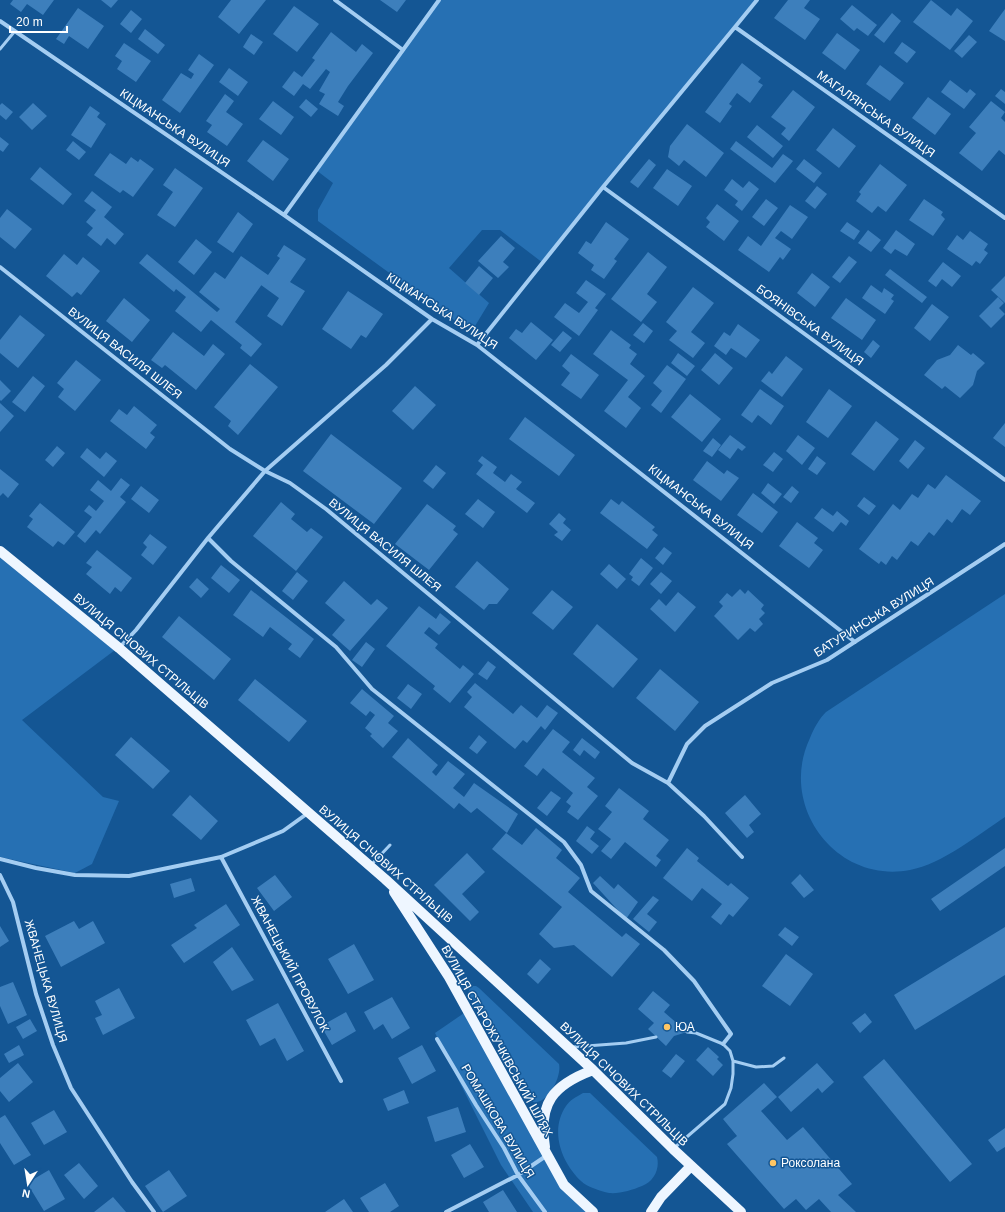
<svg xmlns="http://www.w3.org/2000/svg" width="1005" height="1212" viewBox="0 0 1005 1212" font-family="Helvetica,sans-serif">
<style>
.green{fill:#2670b3}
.building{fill:#3d7fbc}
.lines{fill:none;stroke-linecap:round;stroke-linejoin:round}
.service{stroke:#a4cdf2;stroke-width:3}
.minor{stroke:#a4cdf2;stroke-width:4}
.primary{stroke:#eef6ff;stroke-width:10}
.poi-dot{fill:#ffc664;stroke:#145694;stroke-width:1.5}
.labels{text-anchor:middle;stroke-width:3;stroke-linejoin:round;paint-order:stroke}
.street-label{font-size:12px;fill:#fff;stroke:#145694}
.poi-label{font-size:12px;fill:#fff;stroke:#145694;text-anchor:start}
</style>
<rect width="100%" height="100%" fill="#145694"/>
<path class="green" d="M438,0H757L543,263L500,230H482L449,268L489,303L475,326L465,328L318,221V210L333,183L316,170Z
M0,550L119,647L22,720L103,797L119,801L92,864L75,873L0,857Z
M1005,594V817C978,835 942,864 910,870C835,884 778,805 810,738C814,728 819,719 826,712Z
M471,986H476L479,988L559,1064C562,1077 547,1105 533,1102L468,993Z
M467,1011L547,1159L591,1212H533L501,1165L435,1033Z
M583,1093H590L657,1157C660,1169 654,1181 642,1186C632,1190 620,1194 609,1193C601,1191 587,1187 581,1181C562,1163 549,1131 566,1106C570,1100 576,1097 583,1093Z"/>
<path class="building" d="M13,0H54L43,15L27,4L21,12L10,4Z
M101,0H118L111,8Z
M231,0H266L239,34L218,17Z
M380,0H406L397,12Z
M788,0H810L804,8L820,19L805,40L774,18Z
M931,0L951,16L957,8L973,21L950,50L913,22Z
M852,5L877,25L868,36L857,28L854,31L840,19Z
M294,6L319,24L297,52L273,34Z
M78,8L104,26L88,49L69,36L64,44L56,39Z
M1005,9V41L989,31Z
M131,10L142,19L131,33L120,24Z
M892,13L901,21L884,43L874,35Z
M145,29L165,45L158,54L138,39Z
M331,32L356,52L362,44L373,53L348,86L338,102L344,106L338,116L319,104L325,94L319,91L330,72L326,69L310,89L303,84L294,96L282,87L294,71L302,77L315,60L312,58Z
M837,33L860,50L845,70L822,53Z
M251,34L263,42L254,55L243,47Z
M969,35L977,42L962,58L954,51Z
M902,42L916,52L907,63L894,53Z
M124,43L151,61L136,82L117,69L122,61L115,56Z
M199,54L214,65L180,113L162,100L181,73L191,79L194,74L188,70Z
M742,63L761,78L758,82L763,85L750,103L737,93L729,104L732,106L720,123L705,112Z
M880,65L904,83L890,101L866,84Z
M229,68L248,82L238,96L219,82Z
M950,80L967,93L970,89L976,94L964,109L941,92Z
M1001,89L1005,92V104L995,96Z
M793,90L815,107L789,141L781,134L786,128L771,117Z
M225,94L234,101L226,112L243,124L227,146L207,132L212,125L206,121Z
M928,97L951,114L935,135L912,118Z
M306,99L318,109L311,117L299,107Z
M273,101L294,117L281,135L259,119Z
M991,101L1005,112L1001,118L1005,122V155L999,150L982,171L959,153L976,133L969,127Z
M2,103L13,112L6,120L0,115V105Z
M33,103L47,116L32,130L19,117Z
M90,106L100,113L97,117L106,124L91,148L71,135Z
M687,124L724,153L706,177L684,160L679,166L668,157L670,146Z
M757,125L783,146L773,158L747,137Z
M833,128L856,146L839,168L816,150Z
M0,137L9,144L3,152L0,150Z
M263,140L289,159L273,181L247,161Z
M73,141L86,152L79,160L66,150Z
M736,141L772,168L783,154L793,161L775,183L730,149Z
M110,153L126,164L131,157L138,162L140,159L154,169L133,197L123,190L120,193L94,175Z
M649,159L656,165L638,188L630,182Z
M804,159L822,173L814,183L796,169Z
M880,164L907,185L886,212L878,206L872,213L856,201L861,194L859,192Z
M40,167L72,194L63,205L30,179Z
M175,168L203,188L175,227L157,215L173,192L163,185Z
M667,169L692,186L678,206L653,188Z
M732,179L743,188L749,181L759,189L742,211L735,205L738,201L724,190Z
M817,186L827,194L815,209L805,201Z
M92,191L112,207L104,217L124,234L115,245L107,238L101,246L87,235L93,228L86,222L96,210L84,201Z
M766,199L778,208L764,226L752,217Z
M924,199L943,212L941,215L945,219L933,236L909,220Z
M717,204L739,221L724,241L706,227L710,222L706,218Z
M790,205L808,217L792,239L781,231L775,238L791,249L783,260L780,257L769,272L738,250L748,236L761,246Z
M7,209L32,229L15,249L0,237V218Z
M238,212L253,224L233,253L217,242Z
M606,222L629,239L614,259L617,261L604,279L591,270L594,265L578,253L586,241L591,244Z
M847,222L860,231L854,240L840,231Z
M868,230L881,240L871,252L858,243Z
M896,230L915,244L907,256L895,249L891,254L883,248Z
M970,231L988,244L984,250L988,253L980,264L976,261L972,266L947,249L957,235L963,240Z
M501,236L515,248L503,262L509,267L498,278L478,261Z
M196,239L212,252L194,275L178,262Z
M284,245L306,259L290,282L305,291L282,326L267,316L279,298L261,285L265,280L235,322L262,344L251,357L240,348L242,345L211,320L201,332L175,311L186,297L176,289L174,292L139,263L147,254L217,312L220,309L199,292L215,272L225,279L241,256L268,275L280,258L277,256Z
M648,252L667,267L647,294L657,302L641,322L611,299Z
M64,254L77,265L83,257L100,271L81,295L77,292L72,297L46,276Z
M849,256L857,262L840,283L832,277Z
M943,262L961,276L952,287L942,279L936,287L928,281Z
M479,266L493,278L479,295L465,283Z
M890,269L927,297L922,303L885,275Z
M812,273L830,287L815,307L797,293Z
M1005,276V303L991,290Z
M586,280L606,294L595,308L598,310L579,336L554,317L565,303L579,313L588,302L576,293Z
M871,285L882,293L884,288L894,295L891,299L894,301L885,314L862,298Z
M693,287L714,303L691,332L705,343L693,358L669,340L677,331L666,322Z
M348,291L383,314L366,338L361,335L351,349L322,329Z
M998,297L1004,303L999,308L1005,314L991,328L979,316Z
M124,298L150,320L132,342L106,321Z
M846,298L876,320L862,340L831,318Z
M932,304L949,317L930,341L914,328Z
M20,315L45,335L18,368L0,353V340Z
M531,322L553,340L536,360L509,338L516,329L522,333Z
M643,323L653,331L644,343L633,335Z
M738,324L760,340L746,358L731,348L726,355L714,346L724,332L730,336Z
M611,330L631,345L629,348L637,354L630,364L645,376L628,397L641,408L626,428L604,411L628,380L593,354Z
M563,331L572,338L560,352L551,345Z
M173,332L204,356L213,344L225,354L196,390L165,365L162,368L151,360Z
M873,340L880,346L871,358L864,352Z
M958,345L971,355L973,353L985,363L977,371L973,385L960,398L945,386L942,389L924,375L937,360L950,355Z
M678,353L695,366L687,376L671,363Z
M715,353L733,368L719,385L701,370Z
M571,354L599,375L581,399L561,385L570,373L562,366Z
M786,356L803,369L782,397L761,381L769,371L772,374Z
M76,360L101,380L75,411L58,397L64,389L57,383Z
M250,364L278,387L238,435L228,426L231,421L214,407Z
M667,365L686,379L661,413L651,405L662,391L653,383Z
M33,376L45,386L25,412L12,402Z
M0,380L11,391L1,401L0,400Z
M415,386L436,405L413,430L392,411Z
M760,389L784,406L771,425L758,415L752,423L741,415Z
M829,389L852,406L828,438L806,422Z
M690,394L721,419L702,442L671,417Z
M0,403L14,416L0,432Z
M134,406L157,425L150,433L155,437L146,449L110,421L119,409L127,415Z
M525,417L575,455L559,476L509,439Z
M876,421L899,439L874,471L851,454Z
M1005,423V447L993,438Z
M331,434L402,488L374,524L303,471Z
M730,435L746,447L742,451L738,448L730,459L718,450Z
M798,435L815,448L802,465L786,451Z
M713,438L721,445L712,457L703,451Z
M915,440L925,448L908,469L899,461Z
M57,446L65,453L53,467L45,460Z
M87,448L100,459L106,452L117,461L104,477L80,457Z
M774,452L783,459L773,472L763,465Z
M482,456L497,467L493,473L505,482L511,474L522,482L516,489L535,503L527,513L476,474L483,465L478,461Z
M817,456L826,463L817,475L808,469Z
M707,461L724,474L727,470L739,478L721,501L693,480Z
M436,465L446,473L433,489L423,481Z
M0,469L19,484L8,498L3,493L0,496Z
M946,475L981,501L970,515L962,509L952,523L947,519L934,536L929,532L918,546L911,541L897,560L892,556L886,565L881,561L879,564L859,549L893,504L900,510L912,494L918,498L928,484L935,489Z
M121,478L130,485L120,497L126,502L100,534L96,530L85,543L77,536L92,517L84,511L89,505L96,511L104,501L90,490L98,480L111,491Z
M768,483L782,494L774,504L761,493Z
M141,486L159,500L149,513L131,499Z
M792,486L799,492L791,503L783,497Z
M753,493L778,512L762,533L737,515Z
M864,497L876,506L869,515L857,506Z
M478,499L495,512L483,528L465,514Z
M611,499L619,505L622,501L655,527L652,530L658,535L647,549L600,513Z
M281,502L295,514L291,519L307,532L311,528L323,537L296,571L253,536Z
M40,503L75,532L64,545L58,541L53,547L27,527L33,519L29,516Z
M427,504L456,526L453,530L458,534L429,570L395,544Z
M822,508L833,516L837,511L849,521L846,526L841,522L833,532L814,518Z
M559,513L566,519L563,523L571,530L562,541L554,535L558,532L549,524Z
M797,522L818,538L814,543L823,550L809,568L779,546Z
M150,534L167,547L153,565L141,555L147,547L143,543Z
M664,547L672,553L663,565L655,558Z
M97,550L132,578L121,592L115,587L110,594L86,574L92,567L86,563Z
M641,558L653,568L639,586L631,580L633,577L629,574Z
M477,561L509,589L497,604H489L484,610L455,587Z
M609,564L626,579L617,589L600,574Z
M221,565L240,580L229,593L211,578Z
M297,572L308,581L293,600L282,591Z
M661,572L672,581L661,594L650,584Z
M197,578L209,589L201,598L189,587Z
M344,581L371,605L377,599L388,608L350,651L332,635L345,620L325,603Z
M740,589L745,594L748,590L764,605L761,609L765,613L759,619L763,624L755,632L750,628L738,640L714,616L723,606L719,602L727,593L732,597Z
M251,590L314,639L300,658L288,649L292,644L270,627L263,637L233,615Z
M552,590L573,607L553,630L532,613Z
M678,592L696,607L675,632L650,609L659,599L666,606Z
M419,606L436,619L440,613L451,622L439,635L429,627L424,633L438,644L435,648L460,669L463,665L474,674L450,703L433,689L435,686L386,646Z
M179,616L231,659L214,680L162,637Z
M597,624L638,659L613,688L573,654Z
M366,642L375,649L362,667L352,660Z
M488,661L496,667L487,680L478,674Z
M660,669L699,702L675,731L636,698Z
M255,679L307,721L289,742L238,700Z
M475,683L513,714L521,705L537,718L547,705L558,713L545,730L541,726L527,743L523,740L515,749L464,707L472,697L467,692Z
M408,684L422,694L411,709L397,698Z
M362,689L394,716L388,723L398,731L383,748L370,736L372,734L365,728L375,715L370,711L366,716L350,703Z
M553,729L570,742L562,752L595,778L587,787L598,796L578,820L567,812L571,806L566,802L573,793L543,768L537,776L524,766Z
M479,735L487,742L477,754L469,748Z
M131,737L170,771L153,789L115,755Z
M408,738L438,765L432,772L436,776L448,761L465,774L453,788L464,797L474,783L518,814L507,833L477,808L471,813L459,803L454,809L392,757Z
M582,738L600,752L595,759L584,750L580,756L573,750Z
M619,788L649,811L643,819L669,840L656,856L661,860L656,867L625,842L611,859L601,851L611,839L598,829L612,812L605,806Z
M551,791L561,798L547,816L537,808Z
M190,795L218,821L201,840L172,815Z
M745,795L761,814L749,825L754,832L747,838L725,813Z
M587,826L595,832L590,839L599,846L592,854L576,841Z
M536,828L562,850L556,858L580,878L568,892L622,937L626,933L640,944L612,977L574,945L554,948L539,934L562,907L492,849L506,833L522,845Z
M687,848L699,858L697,861L728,886L731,883L749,898L733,917L729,914L721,925L711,917L722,904L702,888L692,901L663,878Z
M1005,848V866L940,911L931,899Z
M467,853L485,872L462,894L479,912L470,921L434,885Z
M800,874L814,890L804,898L791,883Z
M275,875L292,897L274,911L257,888Z
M600,876L614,889L618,884L638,902L626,919L593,883Z
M191,878L195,891L174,898L170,884Z
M653,896L659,900L647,914L657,922L649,932L633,919Z
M226,904L240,925L184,963L171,945L197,928L194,925Z
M74,921L79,929L93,921L105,943L61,967L45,936Z
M0,926L9,941L0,947Z
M785,927L799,937L792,946L778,935Z
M1005,927V975L915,1030L894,995Z
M354,944L374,980L348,994L328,959Z
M232,947L254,980L232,991L213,962Z
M786,954L813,974L790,1006L762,986Z
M540,959L551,969L538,984L527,974Z
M13,982L27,1015L8,1024L0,1006V987Z
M119,988L135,1018L103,1035L95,1018L102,1015L95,1001Z
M653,991L670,1005L664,1012L687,1032L674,1036L666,1046L648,1029L654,1023L638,1009Z
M392,997L410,1028L392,1039L383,1024L374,1030L364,1012Z
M278,1003L304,1051L287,1061L275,1038L260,1046L246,1020Z
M346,1012L356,1031L332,1045L321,1026Z
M865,1013L872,1022L860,1033L852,1023Z
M30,1019L37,1031L23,1039L16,1027Z
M19,1045L24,1055L9,1063L4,1054Z
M422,1045L436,1071L412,1084L398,1058Z
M708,1047L719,1057L717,1059L723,1065L713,1076L696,1060Z
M676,1054L685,1061L671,1078L662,1071Z
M884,1059L972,1164L950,1182L863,1077Z
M18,1063L33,1082L9,1102L0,1091V1078Z
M817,1063L834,1082L822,1093L818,1088L791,1112L778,1097Z
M764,1083L777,1097L761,1111L787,1140L803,1127L852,1184L838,1195L856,1212H831L819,1199L806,1210L796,1199L784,1209L727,1144L737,1136L723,1119Z
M404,1090L409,1103L388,1111L383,1099Z
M458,1107L466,1132L435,1142L427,1117Z
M54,1110L67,1132L44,1145L31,1123Z
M5,1115L31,1155L14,1165L0,1143V1118Z
M1005,1128V1147L997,1152L988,1140Z
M470,1144L484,1167L464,1178L451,1155Z
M79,1163L98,1186L84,1199L64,1175Z
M49,1170L65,1199L44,1211L27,1183Z
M169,1170L187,1196L163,1212L145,1186Z
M385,1183L399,1206L390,1212H369L360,1198Z
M503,1190L517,1212H489L483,1202Z
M113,1197L126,1212H94Z
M344,1199L353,1212H325Z"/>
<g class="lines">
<path class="service" d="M0,49L15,31
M372,864L390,845
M573,1047L626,1043L656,1037
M733,1061L756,1067L773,1066L784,1058
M674,1148L725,1104L731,1088L733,1074V1061L730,1051L723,1044L696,1033L687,1032"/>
<path class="minor" d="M335,0L403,50
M0,21L284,215L432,319L477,345L855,642
M735,27L1005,218
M603,187L1005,480
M284,215L439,0
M0,267L230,449L265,471L290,483L326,509L632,763L668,783L704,816L742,857
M477,345L603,187L735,27L757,0
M208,538L231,561L336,647L372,689L564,842L581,865L591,891L664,950L694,981L731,1034L723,1044
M119,648L136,630L208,538L265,471L386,365L432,319
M668,783L687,744L705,726L772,683L827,660L1005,544
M221,857L341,1081
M0,859L36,868L75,875L129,876L221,857L283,831L308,813
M0,875L13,902L36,994L53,1045L71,1088L132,1182L154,1212
M437,1039L476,1105L504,1148L518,1175L545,1212
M446,1212L518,1175L546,1156"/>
<path class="primary" d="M0,551L119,648L385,879L593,1070L673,1149L741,1212
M394,892L449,977L564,1185L593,1212
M545,1147C538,1103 553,1085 593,1070
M651,1212L661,1197L691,1166"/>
</g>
<g class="poi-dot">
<circle cx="667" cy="1027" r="4"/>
<circle cx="773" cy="1163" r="4"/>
</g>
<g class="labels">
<g class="street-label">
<text transform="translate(876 114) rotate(35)" y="4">МАГАЛЯНСЬКА ВУЛИЦЯ</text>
<text transform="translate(175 128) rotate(34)" y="4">КІЦМАНСЬКА ВУЛИЦЯ</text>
<text transform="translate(442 311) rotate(33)" y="4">КІЦМАНСЬКА ВУЛИЦЯ</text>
<text transform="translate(810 325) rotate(36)" y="4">БОЯНІВСЬКА ВУЛИЦЯ</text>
<text transform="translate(125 353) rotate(38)" y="4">ВУЛИЦЯ ВАСИЛЯ ШЛЕЯ</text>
<text transform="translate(701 507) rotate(38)" y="4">КІЦМАНСЬКА ВУЛИЦЯ</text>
<text transform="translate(385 545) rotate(39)" y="4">ВУЛИЦЯ ВАСИЛЯ ШЛЕЯ</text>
<text transform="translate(874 617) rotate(-32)" y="4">БАТУРИНСЬКА ВУЛИЦЯ</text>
<text transform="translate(141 651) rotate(40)" y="4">ВУЛИЦЯ СІЧОВИХ СТРІЛЬЦІВ</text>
<text transform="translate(386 864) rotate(41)" y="4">ВУЛИЦЯ СІЧОВИХ СТРІЛЬЦІВ</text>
<text transform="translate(290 964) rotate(62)" y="4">ЖВАНЕЦЬКИЙ ПРОВУЛОК</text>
<text transform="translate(46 981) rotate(74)" y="4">ЖВАНЕЦЬКА ВУЛИЦЯ</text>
<text transform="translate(497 1041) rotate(61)" y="4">ВУЛИЦЯ СТАРОЖУЧКІВСЬКИЙ ШЛЯХ</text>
<text transform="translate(624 1084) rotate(44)" y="4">ВУЛИЦЯ СІЧОВИХ СТРІЛЬЦІВ</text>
<text transform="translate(498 1121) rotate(59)" y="4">РОМАШКОВА ВУЛИЦЯ</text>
</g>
<g class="poi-label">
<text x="675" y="1031">ЮА</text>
<text x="781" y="1167">Роксолана</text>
</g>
</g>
<g transform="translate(28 1184) rotate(192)" stroke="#145694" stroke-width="3" paint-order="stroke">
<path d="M0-3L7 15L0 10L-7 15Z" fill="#ffffff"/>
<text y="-6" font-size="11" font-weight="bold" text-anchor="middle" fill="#ffffff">N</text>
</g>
<path d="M10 26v6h57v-6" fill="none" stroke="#ffffff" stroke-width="2"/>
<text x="16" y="26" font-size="12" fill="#ffffff" stroke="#145694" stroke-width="3" paint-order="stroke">20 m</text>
</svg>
